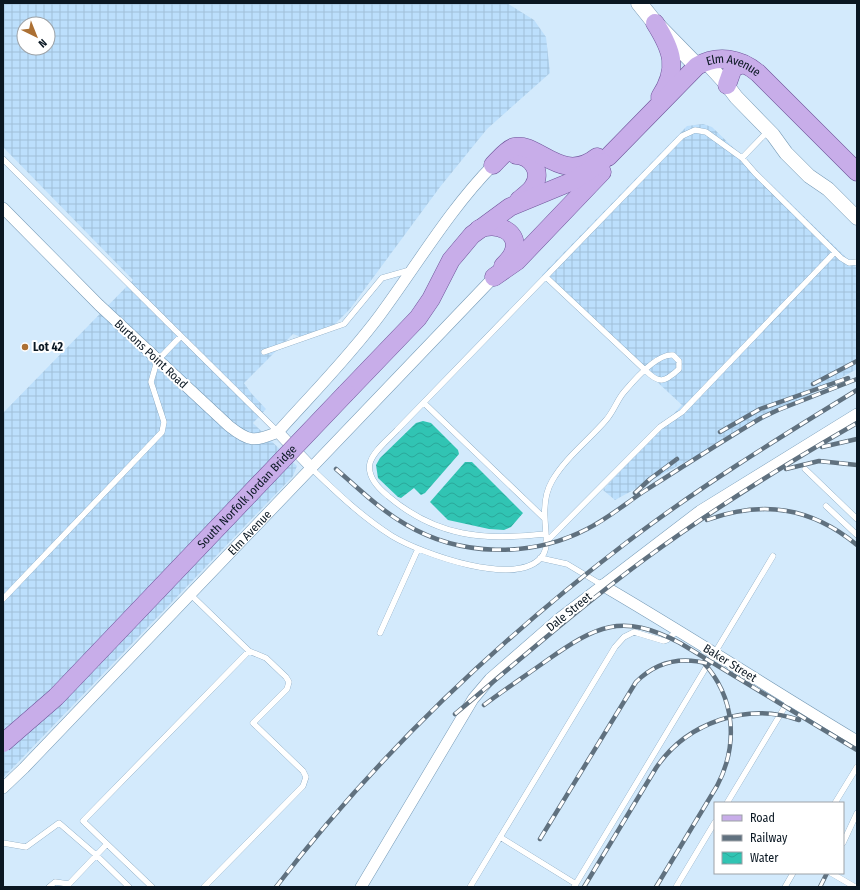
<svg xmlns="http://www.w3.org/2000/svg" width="860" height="890" viewBox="0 0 860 890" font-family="'Fira Sans Condensed',sans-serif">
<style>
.industrial{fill:url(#industrial-grid);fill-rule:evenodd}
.water{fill:url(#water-waves)}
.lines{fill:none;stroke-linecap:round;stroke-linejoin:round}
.service-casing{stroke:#779bb7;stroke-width:6}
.minor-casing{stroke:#779bb7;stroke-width:12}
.tertiary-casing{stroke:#779bb7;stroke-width:15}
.secondary-casing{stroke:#779bb7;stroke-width:17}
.primary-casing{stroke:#6e559a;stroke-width:19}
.service{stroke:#fff;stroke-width:5.5}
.minor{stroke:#fff;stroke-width:11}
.tertiary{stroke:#fff;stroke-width:14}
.secondary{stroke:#fff;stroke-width:16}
.primary{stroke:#c8ade9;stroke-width:18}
.rail-casing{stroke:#60717f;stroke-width:4.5}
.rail{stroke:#fff;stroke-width:3;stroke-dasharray:9;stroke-linecap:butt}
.primary-bridge-casing{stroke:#6e559a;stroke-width:19;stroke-linecap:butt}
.primary-bridge{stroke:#c8ade9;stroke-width:18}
.poi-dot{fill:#ac7033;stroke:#fff;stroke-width:1.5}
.labels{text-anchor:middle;stroke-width:4;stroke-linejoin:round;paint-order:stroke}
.street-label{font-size:12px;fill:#0a1722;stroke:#fff}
.poi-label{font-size:12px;font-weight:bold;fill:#0a1722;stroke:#fff;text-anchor:start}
</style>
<defs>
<pattern id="industrial-grid" width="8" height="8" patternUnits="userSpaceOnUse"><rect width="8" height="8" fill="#bcdffc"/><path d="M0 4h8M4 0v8" fill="none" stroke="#a0bfd8"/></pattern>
<pattern id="water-waves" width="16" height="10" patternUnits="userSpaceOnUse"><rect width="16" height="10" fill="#31c4b3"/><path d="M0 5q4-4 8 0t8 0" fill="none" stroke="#2aa89a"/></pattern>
</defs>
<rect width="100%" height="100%" fill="#d3eafc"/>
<path class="industrial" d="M3,3H507L534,20L546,37L550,73L487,129L440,187L350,309L331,328L306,339L293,334L244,383L251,393L266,409L253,423L297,466L293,476L3,778V413L133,280L3,147ZM24,24H48V48H24Z
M703,124L712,127L857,268V369L615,500L603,490L682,405L542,275L687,126Z"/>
<path class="water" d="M423,421L431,423L458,450L459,454L425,493L421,495L414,488L401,498L398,497L378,478L376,465L380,458L416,423Z
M465,462H472L523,513L511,527L504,530L489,529L448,520L430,502Z"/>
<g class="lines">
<defs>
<path id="service" d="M742,158L768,131
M3,159L181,336L157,361L151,382L164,422L162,432L3,599
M181,336L278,432
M264,352L344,324L382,278L410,270
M311,468C336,492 362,517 392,536C420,553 520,590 543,555C549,545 545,530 545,519L424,403
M805,469L857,519
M826,506L857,535
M545,519C544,506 545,493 552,481C565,458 589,440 606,420C614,411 617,400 624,392C634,380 657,353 673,355L679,361V369C664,383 659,384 645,370L546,277
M545,534C485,541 436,537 388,496C378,488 367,476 370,463C373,451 389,439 397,430L682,136L695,130L706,132L742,158L755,173L841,258L849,263L857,262
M546,542L660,427L682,412L835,252
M540,558L567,564L602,585
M191,595L249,651L266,658L286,677L289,682L287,689L253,723L303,771L306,777L303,786L204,887
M380,633L418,549
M727,803L789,700
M835,803L857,767
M500,837L576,884
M3,843L26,847L59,823L96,855L129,887
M843,843L857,813
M831,873L855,887
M49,887L55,882L69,884L107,844
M152,887L83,821L249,651
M470,887L615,647L624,637L634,632L664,641L667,640L678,630
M574,887L773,556
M676,887L715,822
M785,887L793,873"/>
<g id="minor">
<path d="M3,208L99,305L229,426C249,442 254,442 278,432L311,467"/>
<path d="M278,432C312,394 349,357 380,315C417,265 449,210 493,165"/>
<path d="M602,585C688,635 772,690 857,741"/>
<path id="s1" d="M3,788L24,768C182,605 337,440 494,277"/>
<path d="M361,887L473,699L490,679L560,618L700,511L857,414"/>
</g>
<path id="tertiary" d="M706,62L727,85L736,97L773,135L786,153L809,176L828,189L857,218"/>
<path id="secondary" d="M639,3L655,23L697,66"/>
<g id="primary">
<path d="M655,23C672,50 679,68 660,97"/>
<path d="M727,85L733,68L743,64"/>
<path d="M516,155C532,156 543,172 533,187C530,192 524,196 519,200"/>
<path id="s2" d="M608,157L697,66C718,54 740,58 758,73L857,172"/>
<path d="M493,165C499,159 506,150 514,147C537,141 562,185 597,157"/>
<path d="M479,229C496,221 522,232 513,253C511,258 507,262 503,266"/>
<path d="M494,277L517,261L602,172"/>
<path d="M346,393L418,318L431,299L451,260L472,235L510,207L573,181L602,162"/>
</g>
</defs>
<use href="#service" class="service-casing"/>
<use href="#minor" class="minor-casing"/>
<use href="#tertiary" class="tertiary-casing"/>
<use href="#secondary" class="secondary-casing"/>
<use href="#primary" class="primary-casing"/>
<use href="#service" class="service"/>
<use href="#minor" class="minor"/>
<use href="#tertiary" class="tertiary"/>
<use href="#secondary" class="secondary"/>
<use href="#primary" class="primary"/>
<defs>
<path id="rail" d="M813,384L857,361
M720,432L760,409L848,378
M822,447L857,439
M336,469C358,488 379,509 405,524C460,557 531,558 587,529C607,519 625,504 643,492C682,467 721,442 761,418L778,410L857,379
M786,469L819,461L857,465
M635,493L650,479L677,459
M707,520C763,500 811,507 857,545
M484,705C504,690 525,676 546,661C596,626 621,612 680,643L857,750
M455,714C518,661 580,607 645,559C713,509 784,465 857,423
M540,839L636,682C656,662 681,656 709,664
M276,887C375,758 493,645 622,546C696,489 777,439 857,390
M584,887L656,768C687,722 747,702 799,720
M656,887L717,786C739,744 735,697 703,662
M820,887L827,873"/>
</defs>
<use href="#rail" class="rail-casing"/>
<use href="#rail" class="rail"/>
<defs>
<g id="primary-bridge">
<path id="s3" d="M3,743L56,697L346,393"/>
</g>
</defs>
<use href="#primary-bridge" class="primary-bridge-casing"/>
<use href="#primary-bridge" class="primary-bridge"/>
</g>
<circle class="poi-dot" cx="25" cy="347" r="4"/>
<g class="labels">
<g class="street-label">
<text dy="4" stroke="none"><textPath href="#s2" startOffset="166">Elm Avenue</textPath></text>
<text transform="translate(151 354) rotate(43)" y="4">Burtons Point Road</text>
<text dy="4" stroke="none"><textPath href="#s3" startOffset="347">South Norfolk Jordan Bridge</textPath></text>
<text dy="4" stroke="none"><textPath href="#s1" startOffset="355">Elm Avenue</textPath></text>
<text transform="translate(569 612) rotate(-39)" y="4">Dale Street</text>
<text transform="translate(730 663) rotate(32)" y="4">Baker Street</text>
</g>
<g class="poi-label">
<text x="33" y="351">Lot 42</text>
</g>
</g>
<rect width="860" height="890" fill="none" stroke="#0a1722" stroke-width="8"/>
<rect x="714" y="802" width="130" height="72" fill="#ffffff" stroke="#9da2a7"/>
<rect x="722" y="815" width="20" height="6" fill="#c8ade9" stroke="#9da2a7"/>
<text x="750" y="822" font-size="12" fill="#0a1722">Road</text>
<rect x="722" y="835" width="20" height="6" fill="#60717f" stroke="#9da2a7"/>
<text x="750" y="842" font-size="12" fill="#0a1722">Railway</text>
<rect x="722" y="852" width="20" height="12" fill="url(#water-waves)" stroke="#9da2a7"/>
<text x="750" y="862" font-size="12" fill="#0a1722">Water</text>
<g transform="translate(36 36) rotate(137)"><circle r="19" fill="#ffffff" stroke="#9da2a7"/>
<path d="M0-3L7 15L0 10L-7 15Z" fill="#ac7033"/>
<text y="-6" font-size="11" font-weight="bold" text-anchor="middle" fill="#0a1722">N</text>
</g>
</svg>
